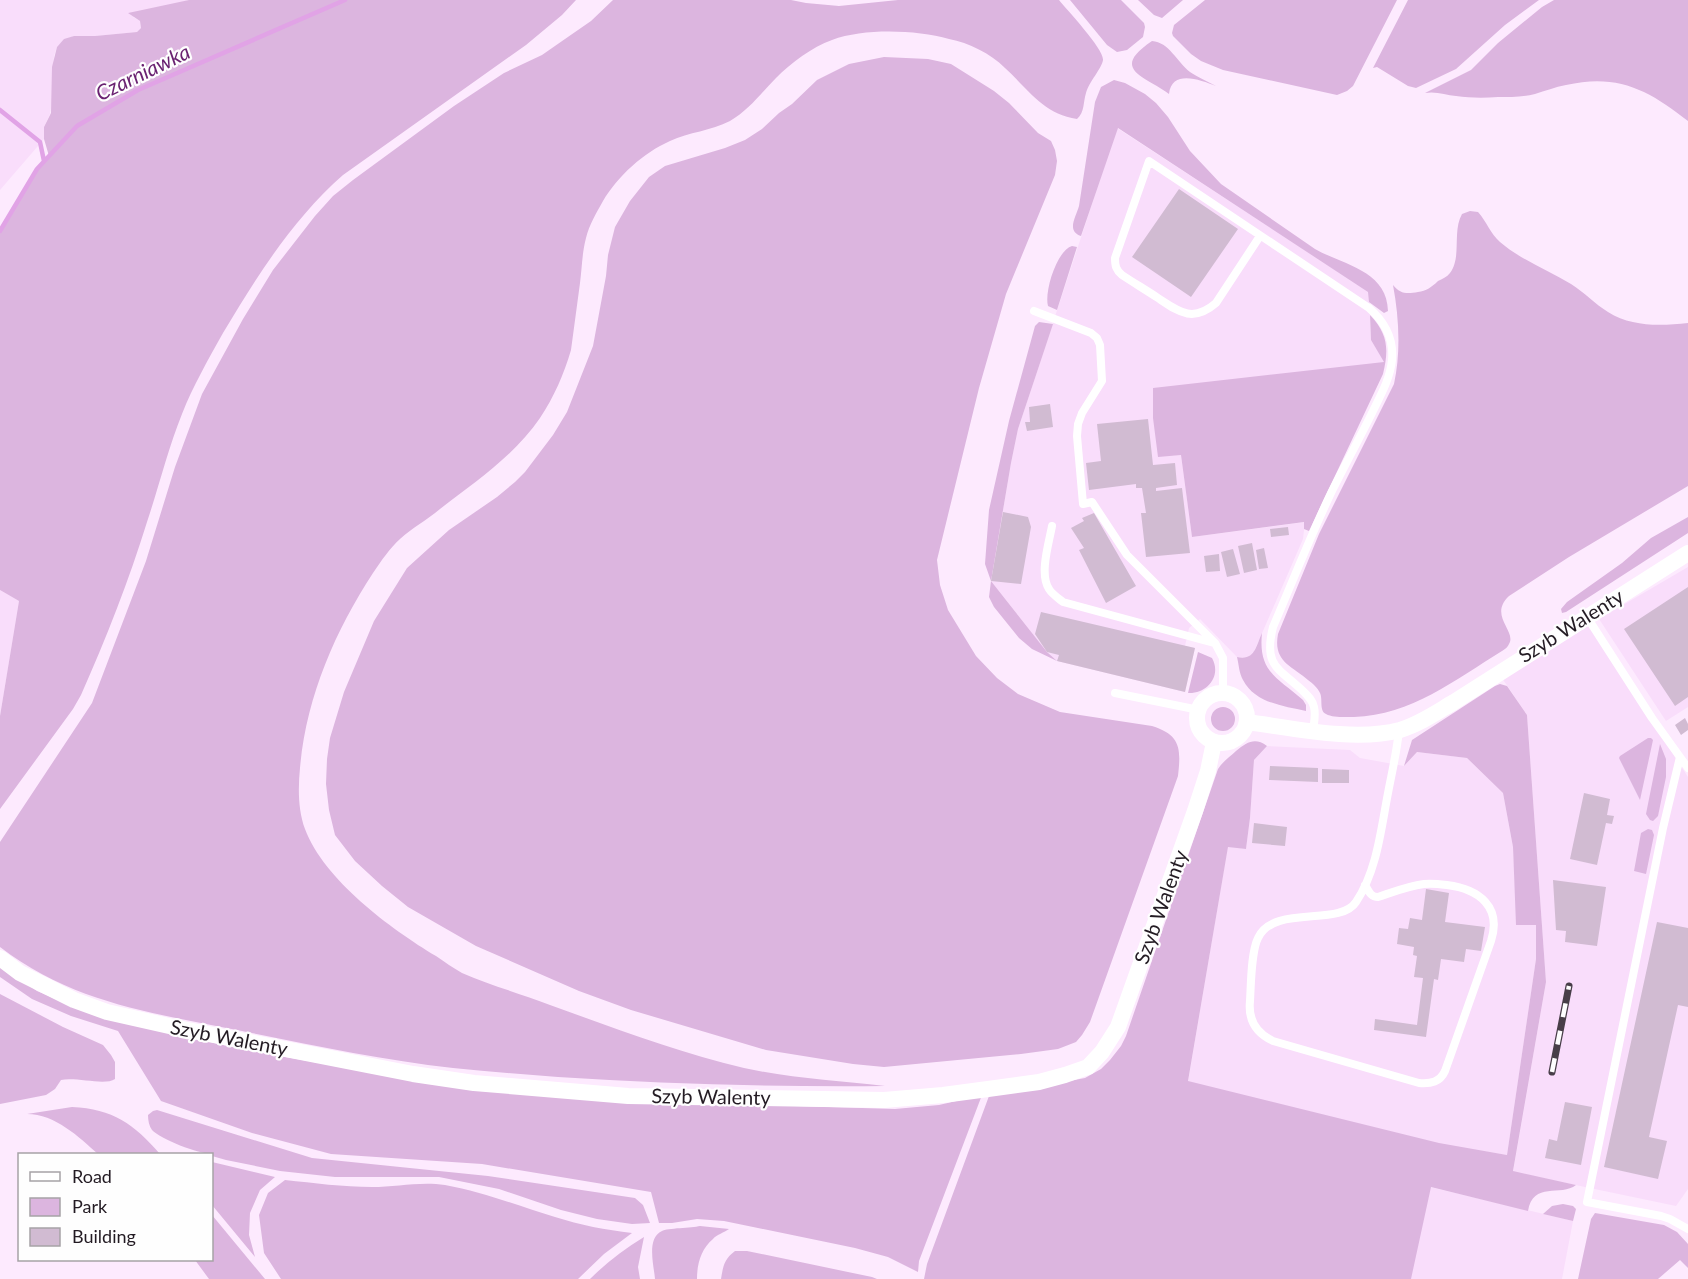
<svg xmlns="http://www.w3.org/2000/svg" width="1688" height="1279" viewBox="0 0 1688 1279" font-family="Lato,sans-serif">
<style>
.built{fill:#f9ddfb}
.green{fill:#dcb5df}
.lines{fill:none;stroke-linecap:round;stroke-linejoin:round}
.stream{stroke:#e1a3e6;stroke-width:4.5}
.building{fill:#d1bbd2}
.lane{stroke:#fff;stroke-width:8}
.street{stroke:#fff;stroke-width:16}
.rail-casing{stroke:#483e48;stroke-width:7}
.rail{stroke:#fefefe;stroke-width:4.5;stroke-dasharray:14;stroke-linecap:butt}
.labels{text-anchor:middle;stroke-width:4.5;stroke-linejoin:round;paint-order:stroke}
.street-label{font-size:20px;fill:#231b23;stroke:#fefefe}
.water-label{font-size:21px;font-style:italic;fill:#6a2271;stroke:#fefefe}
</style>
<rect width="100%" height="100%" fill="#fdeafe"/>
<path class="built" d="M0,0H189L133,17L140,21L141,28L137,32L95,36H74L64,40L57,47L54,56L52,77V102L50,114L44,127V139L0,190Z
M1117,128L1369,292L1371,340L1385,362L1158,456L1181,455L1192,537L1305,522L1303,539L1253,654L1245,658L1237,657L1200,619L1189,628L1185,646L1195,648L1185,692L1057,661L1047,652L991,581L1011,463L1018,429Z
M1688,567V707L1666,721L1599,619Z
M0,590L19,601L0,716Z
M1588,624L1688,777V1189L1676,1206L1513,1172L1546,982L1527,715L1502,678Z
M1267,746L1350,750L1360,758L1404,766L1417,752L1467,758L1503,793L1513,847L1517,925H1536V959L1507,1155L1445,1145L1188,1082L1228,846L1246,849L1250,818L1254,760Z
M1430,1187L1573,1221L1562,1279H1410Z"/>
<path class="green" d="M189,0H576L562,15L526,45L343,175C293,219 257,276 223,333C208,360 193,386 182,414C168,449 159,486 147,522C129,580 106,639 81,695L73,709L0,809V716L19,601L0,590V231L37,169L49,156L44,139V127L51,113L52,67L57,47L64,39L74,36H95L137,32L141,28L140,21L128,13Z
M613,0H791L806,3L839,6L898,0H1059C1067,10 1104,49 1103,60C1102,68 1089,82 1086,93C1083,102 1085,112 1077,119C1043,114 1028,89 1005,68C990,53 969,43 949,39C916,30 865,28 832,40C812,47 791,63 776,78C761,93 749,110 730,121C711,131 689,132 670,141C643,153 618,176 603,201C597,212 589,225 586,238C582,253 582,268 580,283C577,305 574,328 571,350C564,374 554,397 540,418C515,455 475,482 440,509C427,520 412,528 400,539C390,548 381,561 373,573C335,631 306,698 300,768C298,788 298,810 305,829C324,880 391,929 436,956C445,962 453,968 462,973C489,985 522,994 550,1005C614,1028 677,1052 744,1068C790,1078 838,1081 885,1086C776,1087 667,1084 558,1077C523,1074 488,1072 453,1068C382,1060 312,1045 242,1031C153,1013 75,1004 0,947V842L92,703L146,561L175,467L202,394L243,319L273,270L315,216L333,196L353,180L454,106L504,73L542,55L565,39L591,21Z
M1070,0H1121L1144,23L1145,27L1143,37L1127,50L1117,52L1107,45Z
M1138,0H1183L1162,18L1154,15Z
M1205,0H1397L1353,86L1347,91L1337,95L1223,70L1201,61L1191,54L1173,36L1172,33L1174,25Z
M1408,0H1539L1505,25L1456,69L1416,88L1408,86L1377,67L1373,68Z
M1554,0H1688V121C1649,90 1617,73 1566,85C1555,87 1545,91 1535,94C1523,97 1510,97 1498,97C1484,98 1470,98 1456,96C1446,95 1436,91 1425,93L1471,70L1498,43L1542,7Z
M1152,41C1169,42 1177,62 1190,72C1197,77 1207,81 1216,86C1200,80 1172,69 1169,94C1145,76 1109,70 1152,41Z
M884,57L928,59L951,64L994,91L1009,103L1038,133L1051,141L1055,150L1057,161L1055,175L1006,294L979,388L937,560L940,585L948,610L976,656L997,678L1018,694L1060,712L1152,726C1181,735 1181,749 1178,776L1090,1022L1082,1035L1076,1042L1058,1049L1021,1054L884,1067L853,1064L766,1050L631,1010L579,991L476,946L408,907L382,886L355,861L335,835L329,810L326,784L327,759L330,738L344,692L374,621L407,568L449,530L497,497L515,482L525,472L553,435L567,412L593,346L606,276L608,255L615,227L630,201L649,177L665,166L725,148L745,140L762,129L779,113L792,104L817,80L849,64Z
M1114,80L1125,83L1145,94L1156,103L1168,117L1190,151L1221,184L1315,249C1343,265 1387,270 1388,311L1384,313L1369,302L1368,292L1118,128L1081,236C1066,231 1076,217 1079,206L1095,102L1101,87Z
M1470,211L1478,212C1487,222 1490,233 1500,242C1521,260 1548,270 1571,284C1584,292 1595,304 1608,312C1632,327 1660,326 1688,323V486L1569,557L1509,596C1488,616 1517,631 1509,644C1508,647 1505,649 1502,651C1455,680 1411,715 1354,717C1346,717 1333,718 1326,714C1319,711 1323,699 1320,693C1318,688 1312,683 1308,680C1290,665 1273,661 1278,634L1319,534L1394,384C1401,352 1399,317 1393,285C1400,294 1407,294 1418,292C1426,291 1432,287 1438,281C1442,279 1447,277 1450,273C1462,257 1452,232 1462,214Z
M1072,246L1077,247L1057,310L1048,306C1044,292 1057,250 1072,246Z
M1370,315C1388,334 1389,349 1383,374L1309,531L1304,529V522L1192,537L1181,455L1158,457L1153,418V388L1384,362L1371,340Z
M1039,322L1053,324L1018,429L1011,463L991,581L1047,652L1057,661L1032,649L1019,638L994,607L989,597L991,581L985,564L989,510L1009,421L1035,326Z
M1688,517V533L1566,612L1562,613L1561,609L1567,602L1622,563L1651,538Z
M1262,633C1258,672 1277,677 1303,700L1306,705V711C1283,706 1255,703 1243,680C1239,673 1239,665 1237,657C1255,661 1256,646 1262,633Z
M1198,652L1212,658C1222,676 1207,694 1188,693Z
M1500,684L1507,686L1527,715L1546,982L1513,1171L1576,1185C1561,1197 1533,1181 1528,1211L1431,1187L1411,1279H924L927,1264L989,1096L1085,1078L1101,1069L1110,1060L1121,1046L1126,1036L1218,769C1223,761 1230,757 1236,751C1247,742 1255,737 1267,746L1254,760L1250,818L1246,849L1228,847L1188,1081L1439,1143L1507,1155L1536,959V925H1516L1513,847L1503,793L1467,758L1417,752L1404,766L1412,740L1495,686Z
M1211 719a12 12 0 1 1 24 0a12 12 0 1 1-24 0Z
M1648,738H1651L1653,740L1640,800L1619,758L1620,756Z
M1660,744L1666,759V777L1658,816L1653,821L1650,820L1646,814Z
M1648,829L1652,830L1654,835L1646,874L1634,871L1641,833Z
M0,966L37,991L76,1008L119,1022L246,1050L416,1080L589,1100L895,1109L939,1105L982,1095L919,1261L918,1272L888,1257L855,1248L724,1221L697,1219L672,1223H659L651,1192L482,1164L331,1154L252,1133L161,1101L118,1031L71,1016L32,999L0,977Z
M0,994L63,1027L103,1045L111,1055L115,1062V1079C105,1086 77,1077 61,1080L55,1089L46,1095L0,1104Z
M72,1107C113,1109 134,1124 160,1154H98C79,1137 55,1114 27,1114Z
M157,1110L312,1158L488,1176L635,1198L643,1205L650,1223L632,1224L597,1219L561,1210L499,1189L439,1177H335L280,1171L226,1160L212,1156V1154C199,1154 160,1139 152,1130C149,1126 148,1120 148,1115L153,1111Z
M212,1162L275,1177L260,1190L250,1213L249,1235L255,1257L212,1205Z
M285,1180C314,1183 343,1187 372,1187C396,1187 421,1181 445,1185C484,1192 518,1206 555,1217C580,1225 606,1230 632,1233L604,1254L578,1279H281L264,1253L259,1215L268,1193Z
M1563,1204L1573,1206L1576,1209L1573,1221L1543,1214L1552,1206Z
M1595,1213L1664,1225L1677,1232L1688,1244V1268L1680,1260L1658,1279H1578L1591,1219Z
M212,1215L265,1279H209L195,1260H212Z
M700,1226L729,1229C724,1233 717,1234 713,1239C701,1249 697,1264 697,1279H655C654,1266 646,1238 662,1231C667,1228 692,1228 700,1226Z
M644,1237L638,1267L640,1279H590C606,1263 624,1249 644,1237Z
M735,1251H747L872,1277L877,1279H721C723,1267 724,1259 735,1251Z"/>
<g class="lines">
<path class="stream" d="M0,110L40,142L44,161
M0,231L37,169L77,126L138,90L345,0"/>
</g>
<path class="building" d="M1179,189L1238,229L1191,297L1132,257Z
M1050,404L1053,427L1027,431L1025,422H1030L1029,407Z
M1148,419L1153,465L1175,463L1177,485L1156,488V491L1182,488L1190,553L1146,557L1141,513H1146L1142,488H1136V484L1089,490L1086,463L1101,461L1097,424Z
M1003,512L1028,517L1031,527L1021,584L991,581Z
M1094,513L1136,586L1106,603L1079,550L1084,548L1071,528L1084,521L1082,518Z
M1288,527L1289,535L1271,537L1270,529Z
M1252,543L1257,570L1244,573L1238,546Z
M1264,548L1268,568L1259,569L1256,550Z
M1233,549L1240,574L1227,577L1221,552Z
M1219,554L1220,571L1206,572L1204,556Z
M1688,587V697L1675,706L1624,629Z
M1041,612L1195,648L1185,692L1057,661L1059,655L1047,652L1035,634Z
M1685,718L1688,724V730L1681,735L1675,725Z
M1270,766L1318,768V782L1269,780Z
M1322,769L1349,770V783H1322Z
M1584,793L1610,799L1607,815L1614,816L1612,824L1606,823L1597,865L1570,859Z
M1254,823L1287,827L1285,846L1252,843Z
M1553,880L1606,887L1597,946L1565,942L1566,931L1556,930Z
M1426,889L1449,893L1445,922L1485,927L1481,951L1466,949L1464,962L1441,959L1438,980L1434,979L1426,1037L1374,1030L1375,1019L1417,1025L1423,978L1414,977L1417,956L1413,955L1414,947L1397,944L1399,928L1408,929L1410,918L1422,920Z
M1657,922L1688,928V1007L1678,1005L1649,1137L1667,1141L1658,1179L1604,1167Z
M1565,1102L1592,1107L1581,1165L1545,1158L1549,1139L1557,1141Z"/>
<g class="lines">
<path class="lane" d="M1260,236L1216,303C1193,323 1179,312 1158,298C1146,290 1134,283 1122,275C1116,270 1115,266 1115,258L1149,161L1369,308C1385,322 1394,338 1392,360C1390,380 1379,398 1371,415C1358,441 1344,467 1331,493C1310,537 1292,583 1273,627C1263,667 1279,668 1304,692C1309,697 1313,701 1314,707C1316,715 1314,723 1313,731
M1034,311L1091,333L1097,338L1100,345L1102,381L1082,413L1078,424L1077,436L1083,504L1092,502L1127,555L1215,643L1223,658V693
M1052,526C1049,543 1039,574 1049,589C1052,594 1058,598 1063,602L1214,643
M1587,617L1652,718L1680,757L1663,828L1587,1202L1661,1216L1670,1219L1688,1229
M1115,693L1199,710
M1680,757L1688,768
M1365,885C1369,892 1371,897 1378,897C1393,892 1408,886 1424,884C1431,883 1439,884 1447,885C1479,889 1502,907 1491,941L1445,1071C1440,1082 1431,1084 1419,1083L1273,1041C1256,1033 1248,1020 1250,1001C1251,985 1251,952 1258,938C1274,904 1340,927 1356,902C1377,871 1381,829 1388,793C1392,772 1397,751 1399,730"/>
<path class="street" d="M1197 718a25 25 0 1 1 50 0a25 25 0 1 1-50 0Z
M1247,722C1293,728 1355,742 1400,730C1420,724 1437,712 1454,702L1688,553
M0,958L20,973L74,1000L107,1012L178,1028L413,1074L474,1083L628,1096L884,1100L943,1095L988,1089L1039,1082L1065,1075L1088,1067L1102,1052L1118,1027L1195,811L1208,771L1214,742"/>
<defs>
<path id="rail" d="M1552,1072L1569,986"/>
</defs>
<use href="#rail" class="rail-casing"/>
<use href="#rail" class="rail"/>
</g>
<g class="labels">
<g class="street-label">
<text transform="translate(1571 626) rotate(-32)" y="7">Szyb Walenty</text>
<text transform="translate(1161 907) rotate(-70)" y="7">Szyb Walenty</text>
<text transform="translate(229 1038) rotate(11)" y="7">Szyb Walenty</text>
<text transform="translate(711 1097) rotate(1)" y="7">Szyb Walenty</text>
</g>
<g class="water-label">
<text transform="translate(143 73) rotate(-26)" y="7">Czarniawka</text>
</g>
</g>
<rect x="18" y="1153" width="195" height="108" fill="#fefefe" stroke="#a6a3a6" stroke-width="1.5"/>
<rect x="30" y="1172" width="30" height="9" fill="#ffffff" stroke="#a6a3a6" stroke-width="1.5"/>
<text x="72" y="1183" font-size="18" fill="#231b23">Road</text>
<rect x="30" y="1198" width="30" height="18" fill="#dcb5df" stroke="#a6a3a6" stroke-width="1.5"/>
<text x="72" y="1213" font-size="18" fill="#231b23">Park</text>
<rect x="30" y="1228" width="30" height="18" fill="#d1bbd2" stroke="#a6a3a6" stroke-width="1.5"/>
<text x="72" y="1243" font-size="18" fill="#231b23">Building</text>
</svg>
